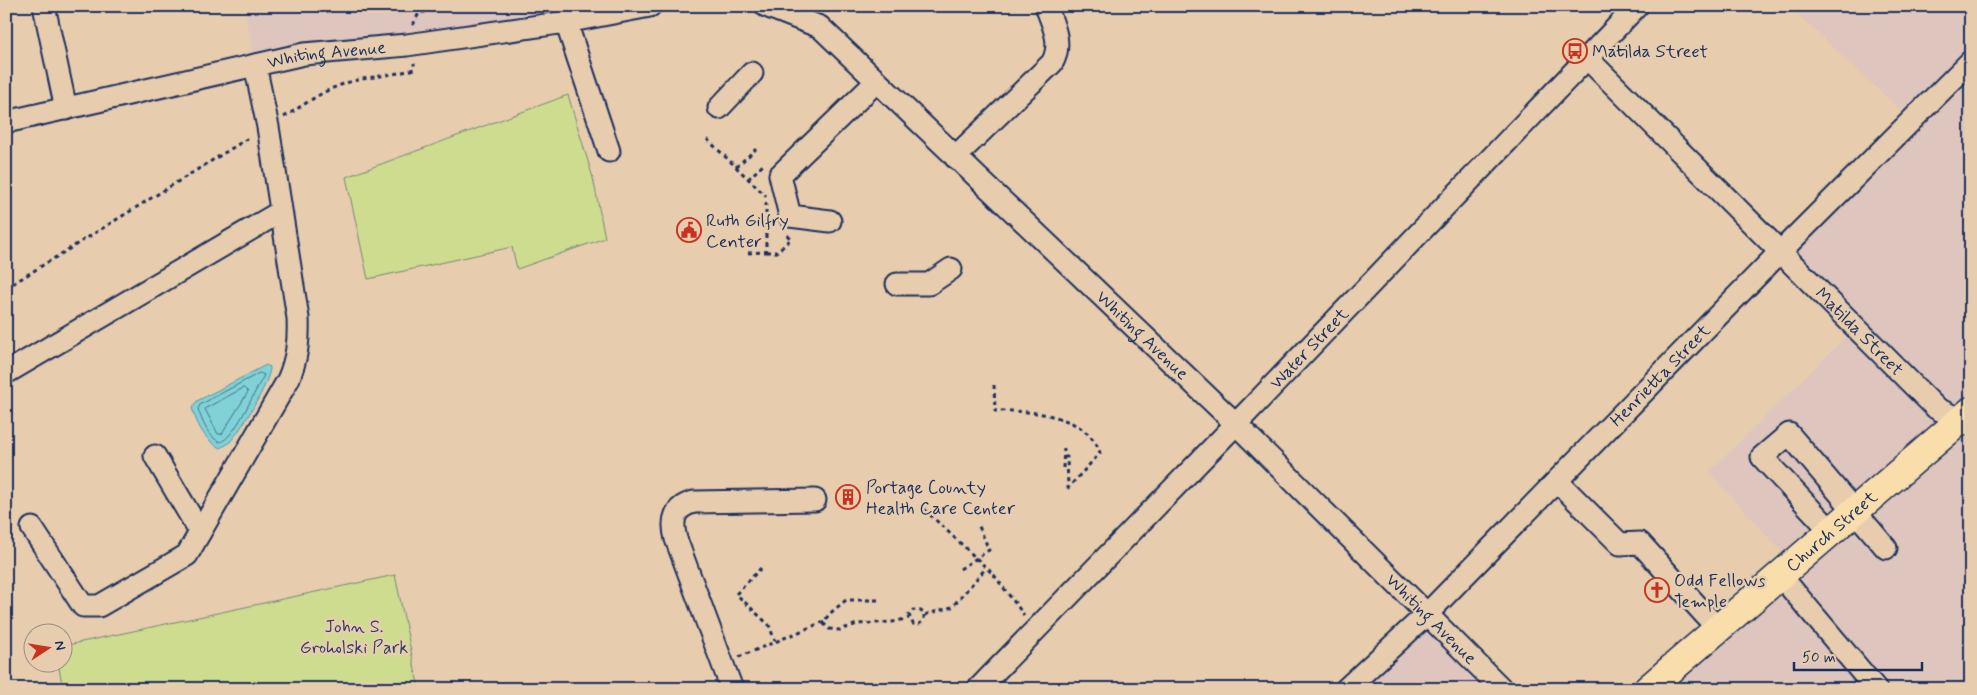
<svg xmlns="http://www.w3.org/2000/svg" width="1977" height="695" viewBox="0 0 1977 695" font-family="Mynerve,sans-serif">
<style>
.built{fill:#dec5bd}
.green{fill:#cedc8f;stroke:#748676}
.water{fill:#80d2d6;stroke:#5891a6}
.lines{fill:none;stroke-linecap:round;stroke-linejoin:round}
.shore{stroke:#43708e;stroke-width:1}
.minor-casing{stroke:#1b2f5e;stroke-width:25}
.major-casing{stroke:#1b2f5e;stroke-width:31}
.path{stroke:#1b2f5e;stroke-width:3;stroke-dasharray:4 4;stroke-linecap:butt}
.minor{stroke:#e7cdae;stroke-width:21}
.major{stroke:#f9deab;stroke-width:28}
.labels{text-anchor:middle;stroke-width:5;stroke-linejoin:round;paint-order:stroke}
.poi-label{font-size:18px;fill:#1b2f5e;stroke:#e7cdae;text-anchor:start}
.street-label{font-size:18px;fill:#1b2f5e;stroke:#e7cdae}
.park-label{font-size:18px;fill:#2d4063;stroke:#e7cdae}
</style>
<rect width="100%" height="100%" fill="#e7cdae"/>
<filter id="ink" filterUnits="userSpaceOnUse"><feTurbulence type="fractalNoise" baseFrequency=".02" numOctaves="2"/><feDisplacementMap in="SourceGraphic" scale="10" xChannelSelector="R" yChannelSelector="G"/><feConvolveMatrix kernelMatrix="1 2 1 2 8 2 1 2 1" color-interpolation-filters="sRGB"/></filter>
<g filter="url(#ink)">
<path class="built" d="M244,6H650L255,65Z
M1789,6H1971V689H1648L1793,564L1709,472L1854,329L1779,253L1912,121Z
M1426,615L1502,689H1346Z"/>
<path class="green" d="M568,95L593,178L605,238L517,269L512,247L368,279L346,177Z
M395,575L419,689H63L58,663L62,662L63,646Z"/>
<path class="water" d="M266,365L270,367C270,383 241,430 230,442C227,445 223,446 220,448C204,440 197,424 192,408L197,401Z"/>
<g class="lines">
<path class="shore" d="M260,373L264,375L262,379C253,394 235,438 220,442C208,437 202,421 198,409L200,405Z
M244,388L248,392L222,434H218L205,409Z"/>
<defs>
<g id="minor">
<path d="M44,6L66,109"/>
<path id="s1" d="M766,6L820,27L1236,424L1502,689"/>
<path d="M566,22L609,151"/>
<path id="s2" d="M1587,58L1936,408L1971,425"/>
<path d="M719,108L752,73"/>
<path id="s3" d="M6,122L304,54L407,45L566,22L650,6"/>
<path d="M955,157L1052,63C1063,44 1053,25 1046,6"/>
<path d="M830,221L790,216L780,175L876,82"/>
<path d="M897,284H929L951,269"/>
<path d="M6,373L280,212"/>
<path d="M155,456L200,532"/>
<path d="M1557,481L1620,544L1640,543L1718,629"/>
<path d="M32,528L83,606H99L187,555L288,380C297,359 299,341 298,318L268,127L255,65"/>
<path d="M1831,531L1762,457L1789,434L1886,548"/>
<path d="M1780,575L1876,689"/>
<path d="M732,689L676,539C671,520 674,507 694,502L815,500"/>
<path id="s4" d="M978,689L1236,424L1637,6"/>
<path id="s5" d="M1346,689L1426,615L1779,253L1971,61"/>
</g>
<g id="major">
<path id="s6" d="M1648,689L1971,411"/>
</g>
</defs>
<use href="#minor" class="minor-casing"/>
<use href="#major" class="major-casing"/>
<path class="path" d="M413,25L419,13L466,6
M284,117C301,107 319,93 338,86C362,76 389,77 414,69V63
M707,139L766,196
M736,167L756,149
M748,179L764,164
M766,252H777L791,239L786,234
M748,253L766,252V203
M6,288L250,137
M994,385L995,411C1028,410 1088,414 1100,453L1068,488L1067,457H1064
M1063,468L1064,447
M924,509L994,575L1024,615
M761,568L736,594L769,625L775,641
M960,569L989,550L978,524
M878,600H846L828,615L824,624L829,629L840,630L857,624L893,622L909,618
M924,615V620L919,624H913L909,615L913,610L921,611L924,615L952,607L986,568
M739,657L825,621"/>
<use href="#minor" class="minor"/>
<use href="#major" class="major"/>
</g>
</g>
<defs>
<symbol id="bus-ring" viewBox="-11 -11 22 22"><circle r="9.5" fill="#e7cdae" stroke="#c8321e" stroke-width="1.5"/><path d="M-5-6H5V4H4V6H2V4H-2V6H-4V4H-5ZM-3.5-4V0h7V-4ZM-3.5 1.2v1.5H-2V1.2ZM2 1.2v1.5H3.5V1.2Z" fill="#c8321e"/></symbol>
<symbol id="civic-ring" viewBox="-11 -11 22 22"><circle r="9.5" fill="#e7cdae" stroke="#c8321e" stroke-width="1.5"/><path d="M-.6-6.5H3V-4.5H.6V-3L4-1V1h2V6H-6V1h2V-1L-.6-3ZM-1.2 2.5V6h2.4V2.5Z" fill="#c8321e"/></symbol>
<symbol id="building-ring" viewBox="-11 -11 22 22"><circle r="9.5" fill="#e7cdae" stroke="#c8321e" stroke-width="1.5"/><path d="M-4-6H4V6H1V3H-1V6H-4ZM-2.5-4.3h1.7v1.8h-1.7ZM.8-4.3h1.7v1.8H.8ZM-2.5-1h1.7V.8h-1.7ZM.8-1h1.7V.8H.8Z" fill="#c8321e"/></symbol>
<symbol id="church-ring" viewBox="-11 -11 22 22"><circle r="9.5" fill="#e7cdae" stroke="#c8321e" stroke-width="1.5"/><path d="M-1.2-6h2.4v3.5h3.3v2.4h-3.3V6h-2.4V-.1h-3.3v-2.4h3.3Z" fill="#c8321e"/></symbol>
</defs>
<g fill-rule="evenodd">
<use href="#bus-ring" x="1561" y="37" width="28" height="28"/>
<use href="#civic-ring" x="675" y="216" width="28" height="28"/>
<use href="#building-ring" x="834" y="483" width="28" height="28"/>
<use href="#church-ring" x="1643" y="576" width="28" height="28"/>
</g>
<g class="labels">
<g class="poi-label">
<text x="1592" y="57">Matilda Street</text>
<text x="706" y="226">Ruth Gilfry<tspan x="706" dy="21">Center</tspan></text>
<text x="866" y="493">Portage County<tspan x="866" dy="21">Health Care Center</tspan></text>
<text x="1674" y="586">Odd Fellows<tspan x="1674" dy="21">Temple</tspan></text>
</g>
<g class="street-label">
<text dy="6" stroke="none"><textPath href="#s3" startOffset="328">Whiting Avenue</textPath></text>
<text dy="6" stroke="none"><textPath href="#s2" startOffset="386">Matilda Street</textPath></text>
<text dy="6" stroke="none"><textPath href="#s1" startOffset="504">Whiting Avenue</textPath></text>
<text dy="6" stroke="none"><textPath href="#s4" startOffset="475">Water Street</textPath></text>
<text dy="6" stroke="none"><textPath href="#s5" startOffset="444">Henrietta Street</textPath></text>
<text dy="6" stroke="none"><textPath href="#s6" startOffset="242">Church Street</textPath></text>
<text dy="6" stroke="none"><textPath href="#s1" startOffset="909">Whiting Avenue</textPath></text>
</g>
<g class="park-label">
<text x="354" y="632">John S.<tspan x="354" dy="21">Groholski Park</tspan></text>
</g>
</g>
<rect width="1977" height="695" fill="none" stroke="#e7cdae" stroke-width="25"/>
<rect x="12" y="12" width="1952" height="670" fill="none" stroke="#1b2f5e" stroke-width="2" filter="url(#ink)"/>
<g transform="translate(48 648) rotate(78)"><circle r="24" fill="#e7cdae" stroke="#958e8e"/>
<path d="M0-4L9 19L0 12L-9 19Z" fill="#c8321e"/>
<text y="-8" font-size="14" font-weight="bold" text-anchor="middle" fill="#1b2f5e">N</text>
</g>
<path d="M1794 662v8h128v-8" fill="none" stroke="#1b2f5e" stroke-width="2.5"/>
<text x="1802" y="662" font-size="15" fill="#1b2f5e" stroke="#e7cdae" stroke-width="4" paint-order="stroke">50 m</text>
</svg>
